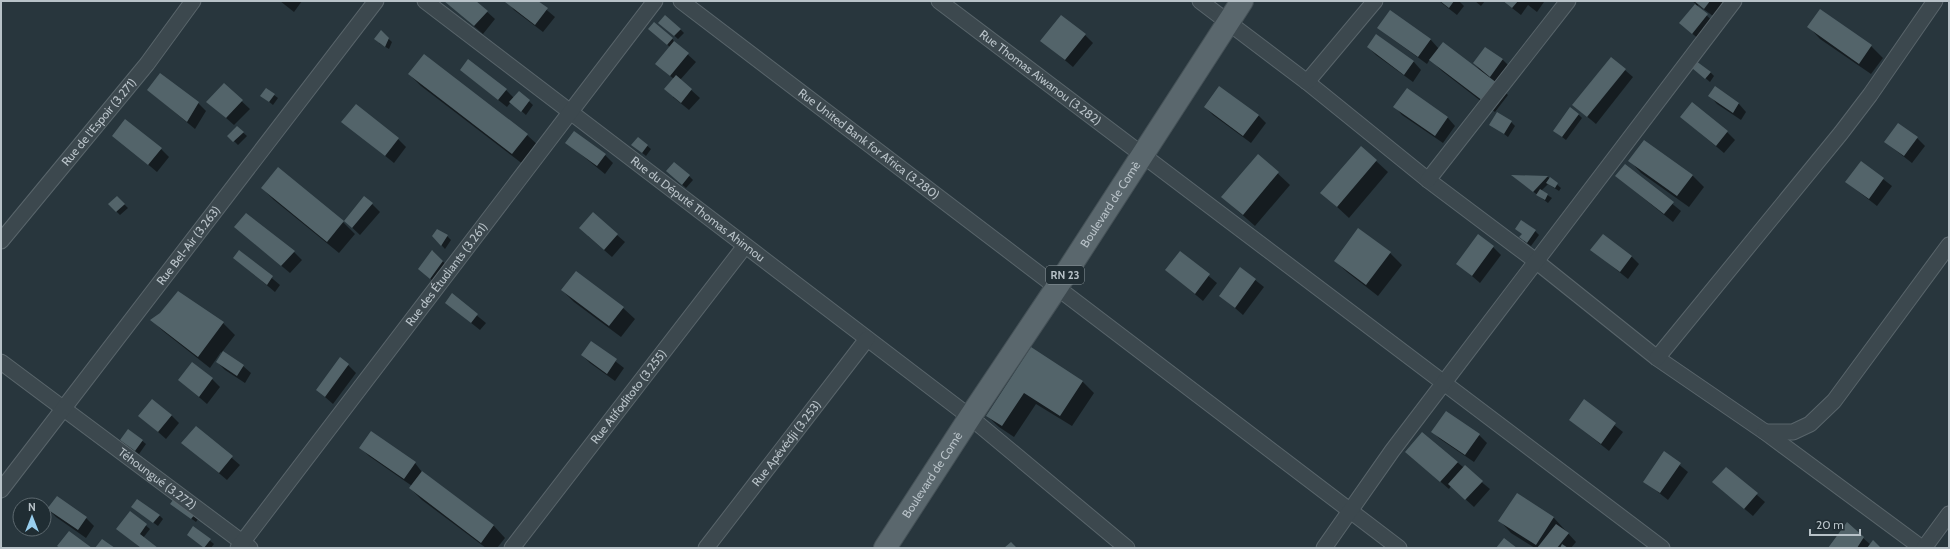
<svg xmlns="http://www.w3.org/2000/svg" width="1950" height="549" viewBox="0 0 1950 549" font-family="Cabin,sans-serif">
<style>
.shadow{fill:#0007}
.building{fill:#53646a}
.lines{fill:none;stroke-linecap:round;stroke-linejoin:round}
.minor-casing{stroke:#59656b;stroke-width:17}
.primary-casing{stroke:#455157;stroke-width:24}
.minor{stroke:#3c484e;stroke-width:15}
.primary{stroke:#5a676d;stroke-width:22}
.labels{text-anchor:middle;stroke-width:3.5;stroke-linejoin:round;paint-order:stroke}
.shield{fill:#202d33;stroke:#8a959b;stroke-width:1}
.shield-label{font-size:11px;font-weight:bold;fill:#b8c2c8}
.street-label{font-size:12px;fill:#b8c2c8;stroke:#202d33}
</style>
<rect width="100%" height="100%" fill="#28363d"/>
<path class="shadow" d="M280,1H302L294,12Z
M445,1H475L495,19L483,34Z
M507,1H536L555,17L543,32L514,10Z
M1439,1H1459L1464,6L1457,15Z
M1475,1H1485L1481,6Z
M1503,1H1542L1544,2L1537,12L1528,5L1521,15Z
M1692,1H1724L1713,16L1698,5L1697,7L1715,23L1701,41L1680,23L1696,4Z
M1390,11L1431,40L1439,49L1483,74L1474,63L1502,59L1510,67L1498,86L1508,95L1495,112L1442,71L1430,59L1427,64L1387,35L1379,27Z
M663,26L680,29L684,33L678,39Z
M1809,27L1871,46L1883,58L1871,74L1820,39Z
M381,32L392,42L389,49L379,43Z
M653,33L672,38L675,43L696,62L680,80L700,98L689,110L673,97L674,79L664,71L670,47Z
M1085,35L1093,43L1073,67L1042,41Z
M1377,35L1414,62L1421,70L1413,82L1376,55L1368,47Z
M1611,58L1633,77L1596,124L1573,105Z
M461,70L506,90L514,98L519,92L533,105L526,115L511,102L507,107Z
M1697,71L1710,72L1714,76L1710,82Z
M409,74L527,135L539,146L524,165L421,86Z
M224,85L250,109L234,125L208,102Z
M1715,88L1739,104L1746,112L1741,120L1717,104L1710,96Z
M1407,89L1448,118L1455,126L1443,143L1402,115L1395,107Z
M148,90L198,103L206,111L195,129Z
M274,95L278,98L273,105L262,96Z
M1205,107L1258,115L1266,123L1251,143L1213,115Z
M1578,114L1582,118L1566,140L1554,131Z
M1681,117L1727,132L1735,140L1724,153Z
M343,122L398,139L406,147L394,163Z
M1511,122L1515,126L1508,137L1491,124Z
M237,127L247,136L238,145L229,136Z
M113,135L161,149L169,157L157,172Z
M638,138L651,149L646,156L636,148Z
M1917,138L1925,146L1912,163L1885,142Z
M567,143L605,155L613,163L605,174Z
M1258,155L1290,185L1255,226L1222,197Z
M1376,161L1388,172L1349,218L1322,193Z
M1630,161L1692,175L1704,187L1689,207L1641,173Z
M1861,162L1892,186L1877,206L1846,182Z
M1625,165L1681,211L1673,222L1616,176Z
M278,169L343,222L355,234L339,253L274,200L262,188Z
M671,175L689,176L693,180L686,188Z
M1513,176L1548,177L1561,188L1559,191L1548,184L1541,191L1552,198L1548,203Z
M117,197L128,208L120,215L109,204Z
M372,204L380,212L360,235L345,221Z
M235,227L294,252L302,260L290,273Z
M1535,231L1539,235L1531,246L1524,241Z
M617,235L625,242L612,257L588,236Z
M433,236H447L451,240L445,249Z
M1493,247L1501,255L1480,283L1457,263Z
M1592,250L1631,256L1639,264L1628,279Z
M240,251L280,285L275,292L234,258Z
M433,251L451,270L439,286L419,269Z
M1180,252L1217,283L1203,301L1166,270Z
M1390,253L1402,265L1378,296L1347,272L1335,261Z
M1240,268L1264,287L1243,315L1220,295Z
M562,290L623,308L635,319L621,337L574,302Z
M452,295L486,323L480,330L446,303Z
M152,320L223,323L235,335L222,352L243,366L251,373L245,383L225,370L217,362L223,353L221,352L210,368L163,331Z
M591,342L624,368L615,381L590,363L582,355Z
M1031,349L1082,381L1094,393L1072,426L1036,404L1014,437L999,427L987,416Z
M348,365L356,373L333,404L317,390Z
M212,379L220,387L207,404L179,380Z
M1584,401L1623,432L1609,451L1570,420Z
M1446,412L1479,435L1487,443L1474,462L1440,439L1433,432Z
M171,415L179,423L166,439L140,416Z
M196,427L240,465L227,480L183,443Z
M129,430L146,444L139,454L125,443Z
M361,448L415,463L422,472L494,526L505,538L497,548H486L422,500L410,488L412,486L369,456Z
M1406,452L1457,462L1490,489L1474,507L1451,486L1449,489Z
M1665,453L1688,472L1668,500L1644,481Z
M1726,468L1765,502L1753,516L1722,490Z
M1517,494L1554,518L1576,542L1571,548H1535L1511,533L1500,521Z
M57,497L86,518L94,526L86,538L56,517L48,509Z
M132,507L159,515L163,519L158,526Z
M175,507L200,516L196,522Z
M130,512L150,529L143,538L156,548H141L121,532Z
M1847,524L1871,545L1879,548H1830Z
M194,528L214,544L211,548H204L192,538Z"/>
<path class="building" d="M444,1H476L488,11L474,26Z
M506,1H538L548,8L535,25L505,2Z
M1440,1H1454L1449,8Z
M1503,1H1518L1512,8Z
M1694,1H1710L1704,9Z
M1695,4L1708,14L1692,34L1679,23Z
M1820,9L1872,45L1859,64L1807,27Z
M1390,10L1431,39L1418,57L1377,28Z
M665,15L681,29L674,36L658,23Z
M1061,15L1086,34L1065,60L1040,41Z
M654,22L673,38L667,45L648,29Z
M381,30L389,38L385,47L374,39Z
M1376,34L1414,61L1404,75L1367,47Z
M674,41L689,53L670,76L655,64Z
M1443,42L1497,83L1483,101L1429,60Z
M1485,47L1503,59L1490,77L1473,63Z
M424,54L528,134L512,154L408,74Z
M1611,57L1626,69L1587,117L1572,105Z
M468,59L507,89L498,100L460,70Z
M1696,61L1711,72L1705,79L1692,68Z
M160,73L199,102L187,122L147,90Z
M676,75L692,89L681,103L664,89Z
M224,83L243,100L226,118L206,102Z
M1219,86L1259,115L1243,136L1204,107Z
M1715,86L1739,103L1733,113L1708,96Z
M266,88L275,94L269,102L260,96Z
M1407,88L1448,117L1435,136L1393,107Z
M519,91L530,100L521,112L509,102Z
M1692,102L1728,131L1716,146L1680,117Z
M356,104L399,138L385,156L341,122Z
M1570,107L1579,114L1562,137L1553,131Z
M1497,112L1512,121L1504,134L1489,125Z
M125,119L162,148L148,165L112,136Z
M1898,123L1918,137L1904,156L1884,142Z
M237,126L244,132L233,142L227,136Z
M574,131L606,154L597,166L565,143Z
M638,137L648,145L642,153L631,145Z
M1644,140L1693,175L1677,196L1628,161Z
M1361,146L1377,160L1337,207L1320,193Z
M1258,154L1279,172L1243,215L1221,197Z
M1861,161L1884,178L1869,199L1845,182Z
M674,162L690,175L682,185L666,171Z
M1625,164L1674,202L1664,214L1615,176Z
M278,167L344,221L327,242L261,188Z
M1511,175L1548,176L1533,192Z
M1550,177L1558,183L1555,188L1546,183Z
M1540,189L1548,194L1545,200L1536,195Z
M117,196L125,204L116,212L108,204Z
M364,196L373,203L352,228L344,221Z
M593,212L618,234L604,250L579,228Z
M246,213L295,251L281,266L234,227Z
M1521,220L1536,230L1527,243L1519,237L1522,234L1515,229Z
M1358,228L1391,252L1366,285L1334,261Z
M437,229L448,235L441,246L432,236Z
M1478,234L1494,246L1472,276L1456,264Z
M1603,234L1632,256L1620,272L1590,250Z
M239,250L273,276L267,285L233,258Z
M432,250L443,261L430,279L418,269Z
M1180,251L1210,274L1195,294L1165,270Z
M1240,267L1256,279L1235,308L1219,296Z
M576,271L624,307L609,326L561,290Z
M178,291L224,322L198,357L150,320L160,313Z
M452,293L478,314L471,323L445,303Z
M591,341L617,359L607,374L581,355Z
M1031,347L1083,381L1060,416L1024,393L1002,426L986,416Z
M223,351L244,365L237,376L216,362Z
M340,357L349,364L325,397L316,390Z
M192,362L213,378L199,397L178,380Z
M152,399L172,415L158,432L138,416Z
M1584,399L1616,423L1601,444L1569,420Z
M1446,411L1480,434L1465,455L1431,432Z
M196,426L233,456L219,473L181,443Z
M128,429L143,440L135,451L120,440Z
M371,431L416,462L404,479L359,448Z
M1422,432L1458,462L1440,482L1405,452Z
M1664,451L1681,463L1660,493L1643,482Z
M1465,465L1483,481L1465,500L1448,484Z
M1726,467L1758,493L1744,509L1712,482Z
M422,471L494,525L481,543L409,488Z
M1517,493L1554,517L1536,545L1498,521Z
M57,496L87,517L78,530L47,509Z
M176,496L197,512L191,519L170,504Z
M137,499L160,515L153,523L131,507Z
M130,511L147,524L140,534L158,548H141L116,529Z
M1847,522L1864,537L1857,548H1828Z
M1556,524L1569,533L1557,548H1537Z
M193,526L211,539L204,548L187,535Z
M69,531L92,548H60L57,546Z
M1504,538L1517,548H1496Z
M102,539L115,548H95Z
M1873,540L1881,548H1867Z
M1011,542L1017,548H1004Z
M1562,544L1568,548H1560Z"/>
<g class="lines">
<defs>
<g id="minor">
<path id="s1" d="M425,1L970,417L1127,548"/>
<path id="s2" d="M681,1L1399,548"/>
<path id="s3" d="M939,1L1662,548"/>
<path d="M1200,1L1307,82L1428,180L1537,262L1657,358L1765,432L1922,548"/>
<path d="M1307,82L1375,1"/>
<path d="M1428,180L1568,1"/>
<path id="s4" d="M1,241L147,64L193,1"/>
<path d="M1657,358L1841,133L1870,95L1935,1"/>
<path id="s5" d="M1,362L250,548"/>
<path d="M1765,432H1793L1810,424L1834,401L1949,245"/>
<path id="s6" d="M1,490L376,1"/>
<path id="s7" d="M238,548L655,1"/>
<path id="s8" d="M512,548L745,246"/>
<path id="s9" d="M706,548L867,339"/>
<path d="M1324,548L1392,451L1734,1"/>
<path d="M1924,548L1949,514"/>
</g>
<g id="primary">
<path id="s10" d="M885,548L970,417L1057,287L1242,1"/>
</g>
</defs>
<use href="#minor" class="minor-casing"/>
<use href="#primary" class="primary-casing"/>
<use href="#minor" class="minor"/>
<use href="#primary" class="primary"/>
</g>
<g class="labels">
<rect class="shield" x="1046" y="266" width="38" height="18" rx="3"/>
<g class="shield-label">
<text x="1065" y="279">RN 23</text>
</g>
<g class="street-label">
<text dy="4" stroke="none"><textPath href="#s3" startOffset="127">Rue Thomas Aiwanou (3.282)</textPath></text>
<text dy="4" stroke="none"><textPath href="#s4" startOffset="154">Rue de l'Espoir (3.271)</textPath></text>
<text dy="4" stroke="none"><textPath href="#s2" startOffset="236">Rue United Bank for Africa (3.280)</textPath></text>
<text dy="4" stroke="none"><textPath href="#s10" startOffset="411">Boulevard de Comè</textPath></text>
<text dy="4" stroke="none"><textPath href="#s1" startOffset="343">Rue du Député Thomas Ahinnou</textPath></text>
<text dy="4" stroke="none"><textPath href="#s6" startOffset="308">Rue Bel-Air (3.263)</textPath></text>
<text dy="4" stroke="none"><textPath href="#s7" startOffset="344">Rue des Étudiants (3.261)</textPath></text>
<text dy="4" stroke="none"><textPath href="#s8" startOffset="191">Rue Atifoditoto (3.255)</textPath></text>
<text dy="4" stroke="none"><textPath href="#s9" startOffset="132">Rue Apévédji (3.253)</textPath></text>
<text dy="4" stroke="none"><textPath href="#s10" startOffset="87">Boulevard de Comè</textPath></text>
<text dy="4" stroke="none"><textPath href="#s5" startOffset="195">Téhoungué (3.272)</textPath></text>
</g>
</g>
<rect width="1950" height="549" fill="none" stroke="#b8c2c8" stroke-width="4"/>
<g transform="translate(32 517)"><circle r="19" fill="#202d33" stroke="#5d696f"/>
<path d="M0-3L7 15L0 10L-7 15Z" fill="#98ceed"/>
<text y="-6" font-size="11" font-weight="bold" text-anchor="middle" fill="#b8c2c8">N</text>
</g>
<path d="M1810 529v6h50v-6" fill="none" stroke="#b8c2c8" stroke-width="2"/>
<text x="1816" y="529" font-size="12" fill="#b8c2c8" stroke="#202d33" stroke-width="3" paint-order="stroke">20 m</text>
</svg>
